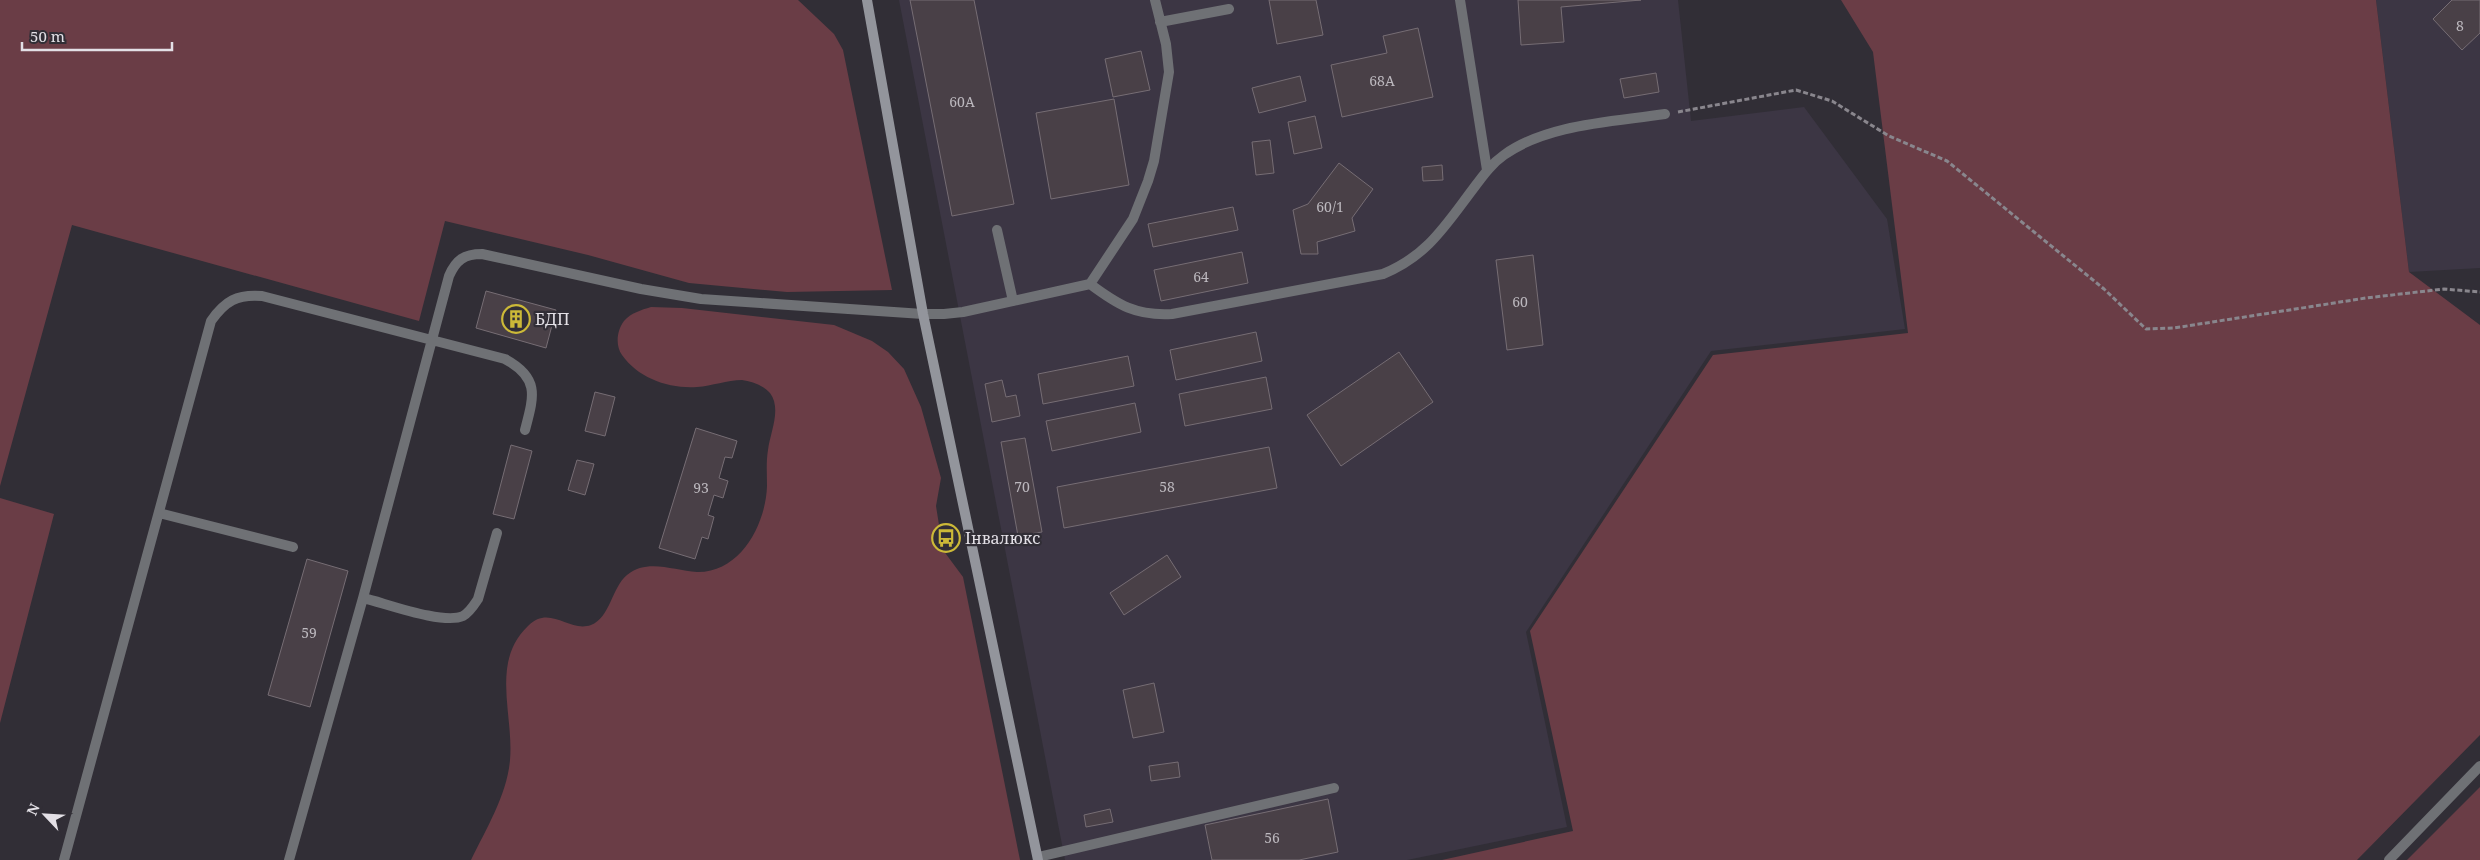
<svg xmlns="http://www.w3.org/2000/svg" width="2480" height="860" viewBox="0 0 2480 860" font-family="'Noto Serif',serif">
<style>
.built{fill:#3c3644}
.green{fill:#6a3d46}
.building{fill:#494047;stroke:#766d74}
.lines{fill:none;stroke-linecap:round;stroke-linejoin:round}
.path{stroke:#89868d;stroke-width:3;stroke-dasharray:5 2.5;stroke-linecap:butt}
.service{stroke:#6f7175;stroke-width:10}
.minor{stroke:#6f7175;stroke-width:10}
.secondary{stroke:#93959c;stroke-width:10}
.labels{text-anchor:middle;stroke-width:4.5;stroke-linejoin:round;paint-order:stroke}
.number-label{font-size:14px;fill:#bcb8be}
.poi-label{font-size:16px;fill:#e3e0e6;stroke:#312e36;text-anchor:start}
</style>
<rect width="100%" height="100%" fill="#312e36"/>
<path class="built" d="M899,0H1678L1691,121L1804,107L1887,219L1905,329L1711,351L1526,632L1567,827L1407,860H1065Z
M2376,0H2480V268L2409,272Z"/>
<path class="green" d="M0,0H798L834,34L843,50L892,290L787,292L689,283L588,255L445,221L419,321L72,225L0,486Z
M1841,0H2376L2409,272L2480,325V735L2357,860H1442L1573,831L1530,631L1713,355L1908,333L1873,52Z
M651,307L682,308L834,325L872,341L888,352L904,369L921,407L941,478L936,506L943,550L963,577L1020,860H471C486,829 507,795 510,760C514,715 490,662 528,626C550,604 569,633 591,625C610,618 612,587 627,575C648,558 674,571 697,572C741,573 766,523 767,486C767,474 766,462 768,450C770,433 782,409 770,393C763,385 751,381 742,380C727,380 712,386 697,387C669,389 638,378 622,355C615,345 617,330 624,321C631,313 641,310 651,307Z
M0,498L54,514L0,723Z
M2480,787V860H2407Z"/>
<path class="building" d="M910,0H974L1014,204L952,216Z
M1269,0H1316L1323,35L1277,44Z
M1518,0H1641L1561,7L1564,42L1521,45Z
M2452,0H2480V33L2462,50L2433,19Z
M1418,28L1433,97L1342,117L1331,65L1387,53L1383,36Z
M1141,51L1150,90L1113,97L1105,59Z
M1656,73L1659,92L1624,98L1620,79Z
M1300,76L1306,101L1259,113L1252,88Z
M1114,99L1129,185L1051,199L1036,113Z
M1315,116L1322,148L1294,154L1288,122Z
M1270,140L1274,173L1256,175L1252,142Z
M1339,163L1373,189L1352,218L1355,231L1317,242L1318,254H1301L1293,210L1308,204Z
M1442,165L1443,180L1423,181L1422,167Z
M1233,207L1238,230L1153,247L1148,224Z
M1242,252L1248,283L1161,301L1154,270Z
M1533,255L1543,345L1507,350L1496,260Z
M486,291L556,310L546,348L476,328Z
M1256,332L1262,361L1176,380L1170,350Z
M1399,352L1433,402L1341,466L1307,415Z
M1128,356L1134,386L1043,404L1038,374Z
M1266,377L1272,409L1185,426L1179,394Z
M1002,380L1006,397L1016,395L1020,416L992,422L985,384Z
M595,392L615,397L605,436L585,431Z
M1135,403L1141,432L1052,451L1046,421Z
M696,428L737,441L732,458L725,457L719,478L728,481L723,498L714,495L708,515L714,517L708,539L702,537L695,559L659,548Z
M1025,438L1042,532L1018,536L1001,442Z
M511,445L532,451L514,519L493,514Z
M1269,447L1277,488L1064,528L1057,487Z
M577,460L594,464L585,495L568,490Z
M1167,555L1181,577L1124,615L1110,593Z
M307,559L348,571L310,707L268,695Z
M1154,683L1164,732L1133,738L1123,690Z
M1178,762L1180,777L1151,781L1149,766Z
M1328,799L1338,852L1299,860H1212L1205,825Z
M1110,809L1113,822L1086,827L1084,815Z"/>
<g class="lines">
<path class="path" d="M1678,112L1796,90L1832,101L1889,136L1947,161L2104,289L2146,329L2174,328L2366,298L2444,289L2480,292"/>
<path class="service" d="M1460,0L1487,170
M1160,22L1229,9
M997,230L1013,301
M1090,284L1133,219L1148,181L1154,161L1169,72L1166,44L1155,0
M159,513L293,547
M363,598C385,603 443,625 463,616C470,612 474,605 478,599L497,533
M1038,857L1334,788
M64,860L211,321C225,301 237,294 262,296L505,359C540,378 534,396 525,430
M289,860L363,598L449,276C456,260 464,254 482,254L641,289L701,299L923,314H944L963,312L1090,284C1118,305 1136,316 1172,314L1383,274C1427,256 1445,226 1473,189C1482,177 1491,164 1504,155C1547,124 1613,122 1665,114"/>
<path class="minor" d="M2389,860L2480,766"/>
<path class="secondary" d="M867,0L923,314L1038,860"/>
</g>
<defs>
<symbol id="building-ring" viewBox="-11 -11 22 22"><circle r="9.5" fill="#312e36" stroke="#ccb938" stroke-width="1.5"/><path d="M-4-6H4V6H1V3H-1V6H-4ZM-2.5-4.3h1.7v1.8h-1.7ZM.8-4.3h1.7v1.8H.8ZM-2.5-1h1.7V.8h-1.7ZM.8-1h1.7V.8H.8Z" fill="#ccb938"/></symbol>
<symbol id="bus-ring" viewBox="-11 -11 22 22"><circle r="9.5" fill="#312e36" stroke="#ccb938" stroke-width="1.5"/><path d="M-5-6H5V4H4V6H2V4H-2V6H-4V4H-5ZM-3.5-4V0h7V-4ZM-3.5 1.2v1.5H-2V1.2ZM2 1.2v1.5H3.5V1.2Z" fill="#ccb938"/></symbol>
</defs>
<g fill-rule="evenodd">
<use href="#building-ring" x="500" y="303" width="32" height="32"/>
<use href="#bus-ring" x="930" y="522" width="32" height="32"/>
</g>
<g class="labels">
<g class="number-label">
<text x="2460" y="31">8</text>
<text x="1382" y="86">68А</text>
<text x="962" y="107">60А</text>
<text x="1330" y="212">60/1</text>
<text x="1201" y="282">64</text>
<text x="1520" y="307">60</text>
<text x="1022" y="492">70</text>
<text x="1167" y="492">58</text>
<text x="701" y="493">93</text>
<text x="309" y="638">59</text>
<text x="1272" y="843">56</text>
</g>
<g class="poi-label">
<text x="535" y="325">БДП</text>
<text x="965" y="544">Інвалюкс</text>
</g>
</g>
<g transform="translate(45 815) rotate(295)" stroke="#312e36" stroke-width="4" paint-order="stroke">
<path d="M0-4L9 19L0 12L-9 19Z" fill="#e3e0e6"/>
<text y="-8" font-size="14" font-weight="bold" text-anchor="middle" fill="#e3e0e6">N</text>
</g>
<path d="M22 42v8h150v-8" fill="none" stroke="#e3e0e6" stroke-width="2.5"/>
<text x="30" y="42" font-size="15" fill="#e3e0e6" stroke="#312e36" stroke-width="4" paint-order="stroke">50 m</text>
</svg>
